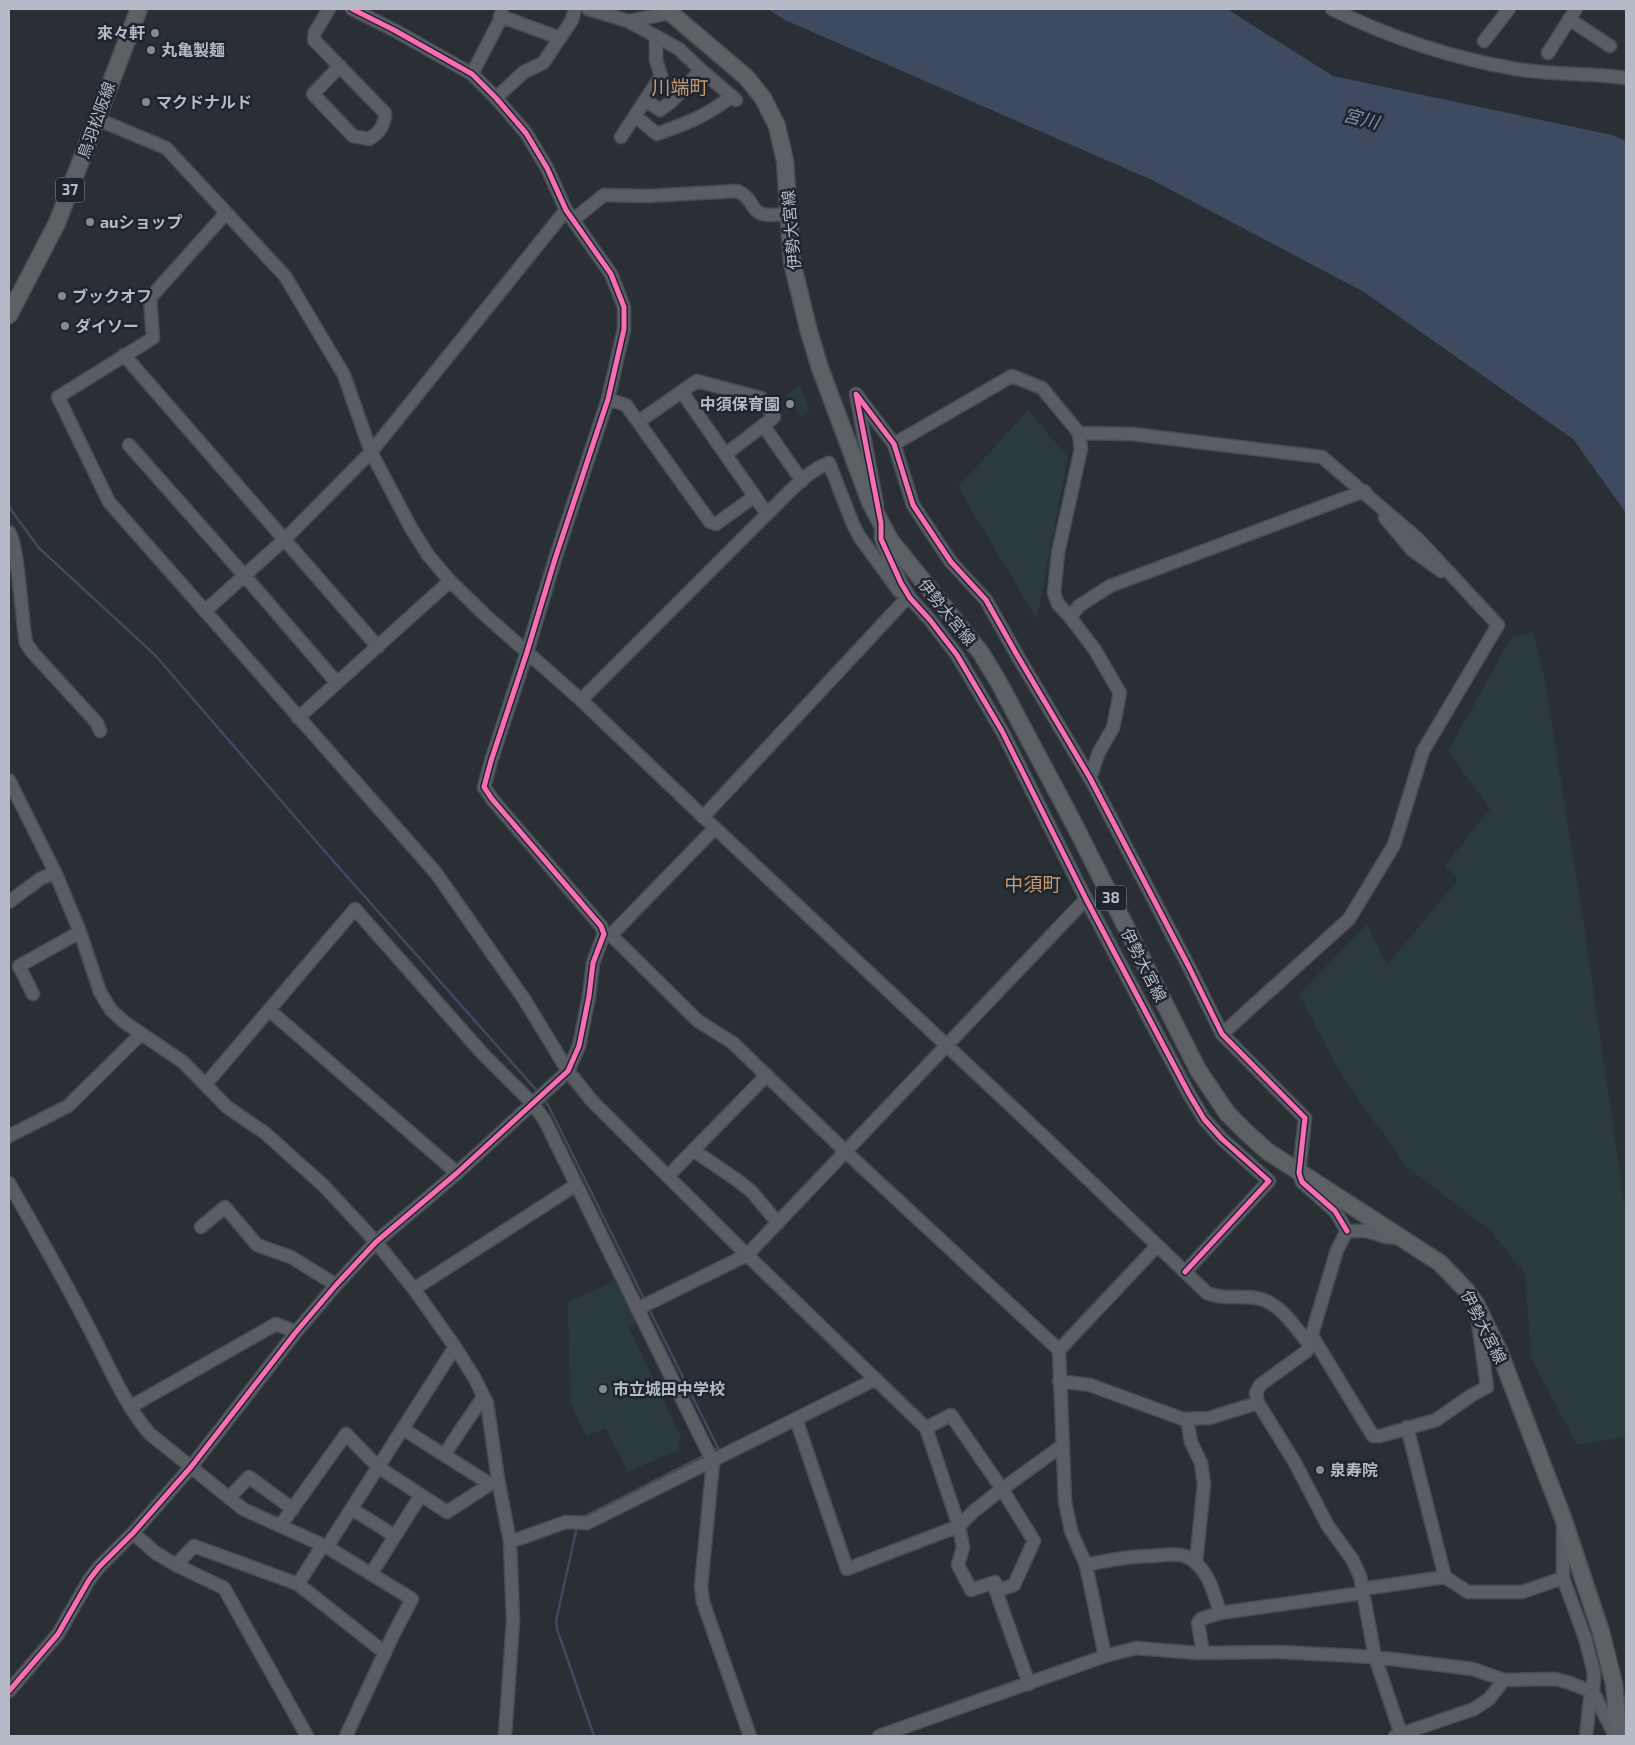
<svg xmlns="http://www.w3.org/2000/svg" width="1635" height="1745" viewBox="0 0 1635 1745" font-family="'Exo 2','Noto Sans JP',sans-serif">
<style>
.green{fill:#2b3a3c}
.water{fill:#3e4a5f}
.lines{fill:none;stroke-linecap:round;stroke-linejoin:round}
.stream{stroke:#3e4a5f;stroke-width:2.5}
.minor-casing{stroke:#484b51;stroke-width:15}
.major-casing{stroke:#484b53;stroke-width:19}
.minor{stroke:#5a5d64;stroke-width:12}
.major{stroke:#5d6065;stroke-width:16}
.cycleway-casing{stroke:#1f252f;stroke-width:8}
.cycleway{stroke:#f96db3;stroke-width:5}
.poi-dot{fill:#848a94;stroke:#1f252f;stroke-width:2}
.labels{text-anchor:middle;stroke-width:5;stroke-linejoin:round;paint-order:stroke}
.shield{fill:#1f252f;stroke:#888e99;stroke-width:1}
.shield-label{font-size:15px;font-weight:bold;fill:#b5bbc6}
.poi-label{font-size:16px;font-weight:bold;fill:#b5bbc6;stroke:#1f252f;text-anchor:start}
.street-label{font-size:16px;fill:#b5bbc6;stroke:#1f252f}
.water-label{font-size:18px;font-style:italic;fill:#8190aa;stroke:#1f252f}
.quarter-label{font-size:19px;fill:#c7996f;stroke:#1f252f}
</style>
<rect width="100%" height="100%" fill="#2a2f36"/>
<path class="green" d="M800,386L810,410L802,417L786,395Z
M1028,410L1068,457L1037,619L958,487Z
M1534,632L1545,682L1582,912L1626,1214V1437L1577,1445L1531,1357L1525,1274L1492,1232L1406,1166L1341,1075L1299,994L1367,925L1387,965L1458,880L1445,865L1490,809L1448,751L1511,638Z
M616,1280L636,1323L629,1327L681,1438L678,1450L628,1472L605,1428L586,1436L570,1401L568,1307L567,1303Z"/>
<path class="water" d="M768,9H1227L1333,76L1612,135L1626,141V513L1573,439L1364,292L1152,180L785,20Z"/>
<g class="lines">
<path class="stream" d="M9,507L39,548L155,655L328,855L538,1092
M543,1099L548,1105L645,1301
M649,1309L718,1448L713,1451
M579,1519L705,1455
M577,1527L556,1621L557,1629L594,1736"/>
<defs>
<path id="minor" d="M329,9L315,32L314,40L385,113C385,126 379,133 369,139L353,136L313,94L340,66
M588,9L628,21L671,13
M1332,9C1391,38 1452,58 1516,69C1553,75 1590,73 1626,78
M500,16L560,38L572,20L575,9
M1569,19L1610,46
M628,21L679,49L701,70L736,100
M1484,41L1509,9
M1548,53L1576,9
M472,74L499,22L502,9
M496,98L524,72L543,63L560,38
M645,100L660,110L672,101L701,70
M635,116L657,134C687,123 707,116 732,96
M97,119L166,148L285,276L344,375L371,452L411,528L428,555L450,581L485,615L581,700L715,828L1040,1133L1207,1293C1226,1301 1244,1294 1261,1299C1282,1305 1296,1329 1310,1345
M621,137L661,76L656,60V36
M226,213L150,298L153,338L58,397L109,502L436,873L524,999L568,1071L592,1101L747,1255L926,1428L951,1415L1002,1489L1034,1541L1014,1585L996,1591
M573,220L604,195L647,196L737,191C752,197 750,208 760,213C768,217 781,214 789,214
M124,355L378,647
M682,392L767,514
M608,399L626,405L710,522L716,524L755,496
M638,422L697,381L761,398L774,417L726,454
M763,425L802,481
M894,444L1012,376L1042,388L1079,433L1132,434L1322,457L1418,539L1498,625
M129,445L244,575L337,683
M877,505L856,394L894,444L913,505L951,562L986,600L1017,655L1090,778L1189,967L1222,1034L1305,1118L1299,1173L1302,1182L1335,1211L1347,1231
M1385,518L1412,550L1441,571
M881,530V539L901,583L910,598L930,620L957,655L1002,731L1086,899L1189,1094L1204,1119L1222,1139L1269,1181L1185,1272
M9,532C18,543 22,623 26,643L33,653L97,723L100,731
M205,611L285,539L371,452L566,210
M1070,617L1058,604L1054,593L1058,553L1081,449L1079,433
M581,700L767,514C784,498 807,470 829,463L853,524L859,536L899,591
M298,718L450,581
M1090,778L1099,752L1113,728L1120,693L1095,650L1070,617L1079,606L1110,586L1364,491L1368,496
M9,780L55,872L80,932L100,992L111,1010L124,1022L183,1062L227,1107L265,1133L324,1186L376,1242L414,1289L455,1347L474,1377L487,1403L498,1479L510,1542L513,1621L505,1736
M703,817L906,599L910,598
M9,902L40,879L55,872
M604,934L611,935L698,1021L733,1043L846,1152L1059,1350
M611,935L715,828
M33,994L19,966L80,932
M269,1010L457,1173
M1222,1034L1349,919L1394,845L1423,751L1498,625
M205,1085L355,909L482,1053L533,1104L545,1121L713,1462L701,1587L703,1602L750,1736
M9,1136L68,1106L141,1034
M693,1150L737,1180L751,1191L778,1223
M668,1176L767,1075
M9,1183C36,1231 64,1279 89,1328C107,1362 125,1406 150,1434L243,1509L327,1547L455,1347
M201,1227L225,1207L257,1245L291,1257L336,1285
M1347,1231L1337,1250L1307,1351L1260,1385L1256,1393L1258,1403L1294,1461L1328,1526L1352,1559L1360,1576L1375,1657L1401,1734
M1347,1231H1367L1386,1237L1401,1238
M414,1289L576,1185
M637,1309L747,1255L1086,899
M1312,1336L1373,1436H1380L1436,1420L1472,1395L1487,1387L1477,1314
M1059,1381L1090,1385L1183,1419L1209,1418L1258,1403
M130,1407L276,1324L296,1332
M796,1419L847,1569L959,1526L974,1511L1002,1489L1063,1445
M1187,1419L1191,1442L1201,1463L1204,1484L1196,1563
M1407,1427L1445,1577
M926,1428L959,1526L963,1547L958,1565L971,1590L995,1582L996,1591L1029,1684
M403,1429L490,1484
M444,1455L483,1397
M229,1498L249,1477L293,1509
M352,1509L395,1536
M280,1526L346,1434L378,1467L447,1512L498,1479
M1563,1528V1578L1585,1638L1594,1673L1593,1692L1590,1699L1586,1736
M133,1533L156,1553L176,1565L224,1588L307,1736
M510,1542L566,1522L587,1523L876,1379
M327,1547L412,1599L393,1635L346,1736
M176,1565L194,1546L298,1584L323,1545
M1086,1565C1107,1560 1126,1557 1147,1556C1158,1556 1170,1553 1181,1555C1206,1561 1214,1592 1220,1613L1362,1593
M371,1574L421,1495
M298,1584L385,1653
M1362,1589L1445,1577L1468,1592H1522L1563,1578
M1203,1653L1198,1623L1201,1619L1220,1613
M1105,1656L1086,1565L1071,1531L1065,1501L1059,1350L1157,1246
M9,1691L58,1634L89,1580L99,1567L133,1533L191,1467L296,1332L336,1285L376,1242L457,1173L568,1071L579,1046L589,996L593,963L604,934L601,926L492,799L484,787L491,761L527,652L555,559L608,399L624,329V307L611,274L566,210L547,168L526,133L496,98L472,74L394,30L352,9
M879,1736L1105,1656L1136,1648L1198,1653L1280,1652L1375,1657L1473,1669L1504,1680L1555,1679L1567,1682L1593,1692L1615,1736
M1395,1736L1474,1709L1489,1699L1504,1680"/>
<path id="major" d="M666,9L746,77L763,98L777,126L785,161L792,262L809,332L820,368L870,502L890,540L981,653L998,681L1073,822L1198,1070L1227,1113L1247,1133L1267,1151L1440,1263L1466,1290L1476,1304L1499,1351L1563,1518L1601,1632L1614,1684L1619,1736
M9,315L57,223L139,9"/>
</defs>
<use href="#minor" class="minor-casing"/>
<use href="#major" class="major-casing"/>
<use href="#minor" class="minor"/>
<use href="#major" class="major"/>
<defs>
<path id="cycleway" d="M1185,1272L1269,1181L1222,1139L1204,1119L1189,1094L1086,899L1002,731L957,655L930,620L910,598L901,583L881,539V523L856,394L894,444L913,505L951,562L986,600L1017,655L1090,778L1189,967L1222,1034L1305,1118L1299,1173L1302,1182L1335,1211L1347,1231
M9,1691L58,1634L89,1580L99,1567L133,1533L191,1467L296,1332L336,1285L376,1242L457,1173L568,1071L579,1046L589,996L593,963L604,934L601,926L492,799L484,787L491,761L527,652L555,559L608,399L624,329V307L611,274L566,210L547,168L526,133L496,98L472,74L394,30L352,9"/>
</defs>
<use href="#cycleway" class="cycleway-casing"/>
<use href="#cycleway" class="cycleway"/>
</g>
<g class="poi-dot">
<circle cx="155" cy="33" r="5"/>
<circle cx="151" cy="50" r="5"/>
<circle cx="146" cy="102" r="5"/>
<circle cx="90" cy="222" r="5"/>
<circle cx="62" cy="296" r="5"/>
<circle cx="65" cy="326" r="5"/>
<circle cx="790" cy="404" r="5"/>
<circle cx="603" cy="1389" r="5"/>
<circle cx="1320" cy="1470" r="5"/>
</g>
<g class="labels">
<g class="shield">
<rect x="56" y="177.5" width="28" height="25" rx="4"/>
<rect x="1096" y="885.5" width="30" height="25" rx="4"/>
</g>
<g class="shield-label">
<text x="70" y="195">37</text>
<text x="1111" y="903">38</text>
</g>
<g class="poi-label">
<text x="145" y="39" text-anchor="end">來々軒</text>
<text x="161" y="56">丸亀製麺</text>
<text x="156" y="108">マクドナルド</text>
<text x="100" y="228">auショップ</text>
<text x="72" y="302">ブックオフ</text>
<text x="75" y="332">ダイソー</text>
<text x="780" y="410" text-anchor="end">中須保育園</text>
<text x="613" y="1395">市立城田中学校</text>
<text x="1330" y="1476">泉寿院</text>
</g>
<g class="street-label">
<text transform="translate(96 120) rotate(-70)" y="6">鳥羽松阪線</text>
<text transform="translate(791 230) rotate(-95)" y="6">伊勢大宮線</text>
<text transform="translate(947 612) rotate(51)" y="6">伊勢大宮線</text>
<text transform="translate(1144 965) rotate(63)" y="6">伊勢大宮線</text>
<text transform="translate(1484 1327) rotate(63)" y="6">伊勢大宮線</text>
</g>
<g class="water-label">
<text transform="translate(1361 119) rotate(14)" y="6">宮川</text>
</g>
<g class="quarter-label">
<text x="680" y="94">川端町</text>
<text x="1033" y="891">中須町</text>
</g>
</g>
<rect width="1635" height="1745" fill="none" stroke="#b5bbc6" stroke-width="20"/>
</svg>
